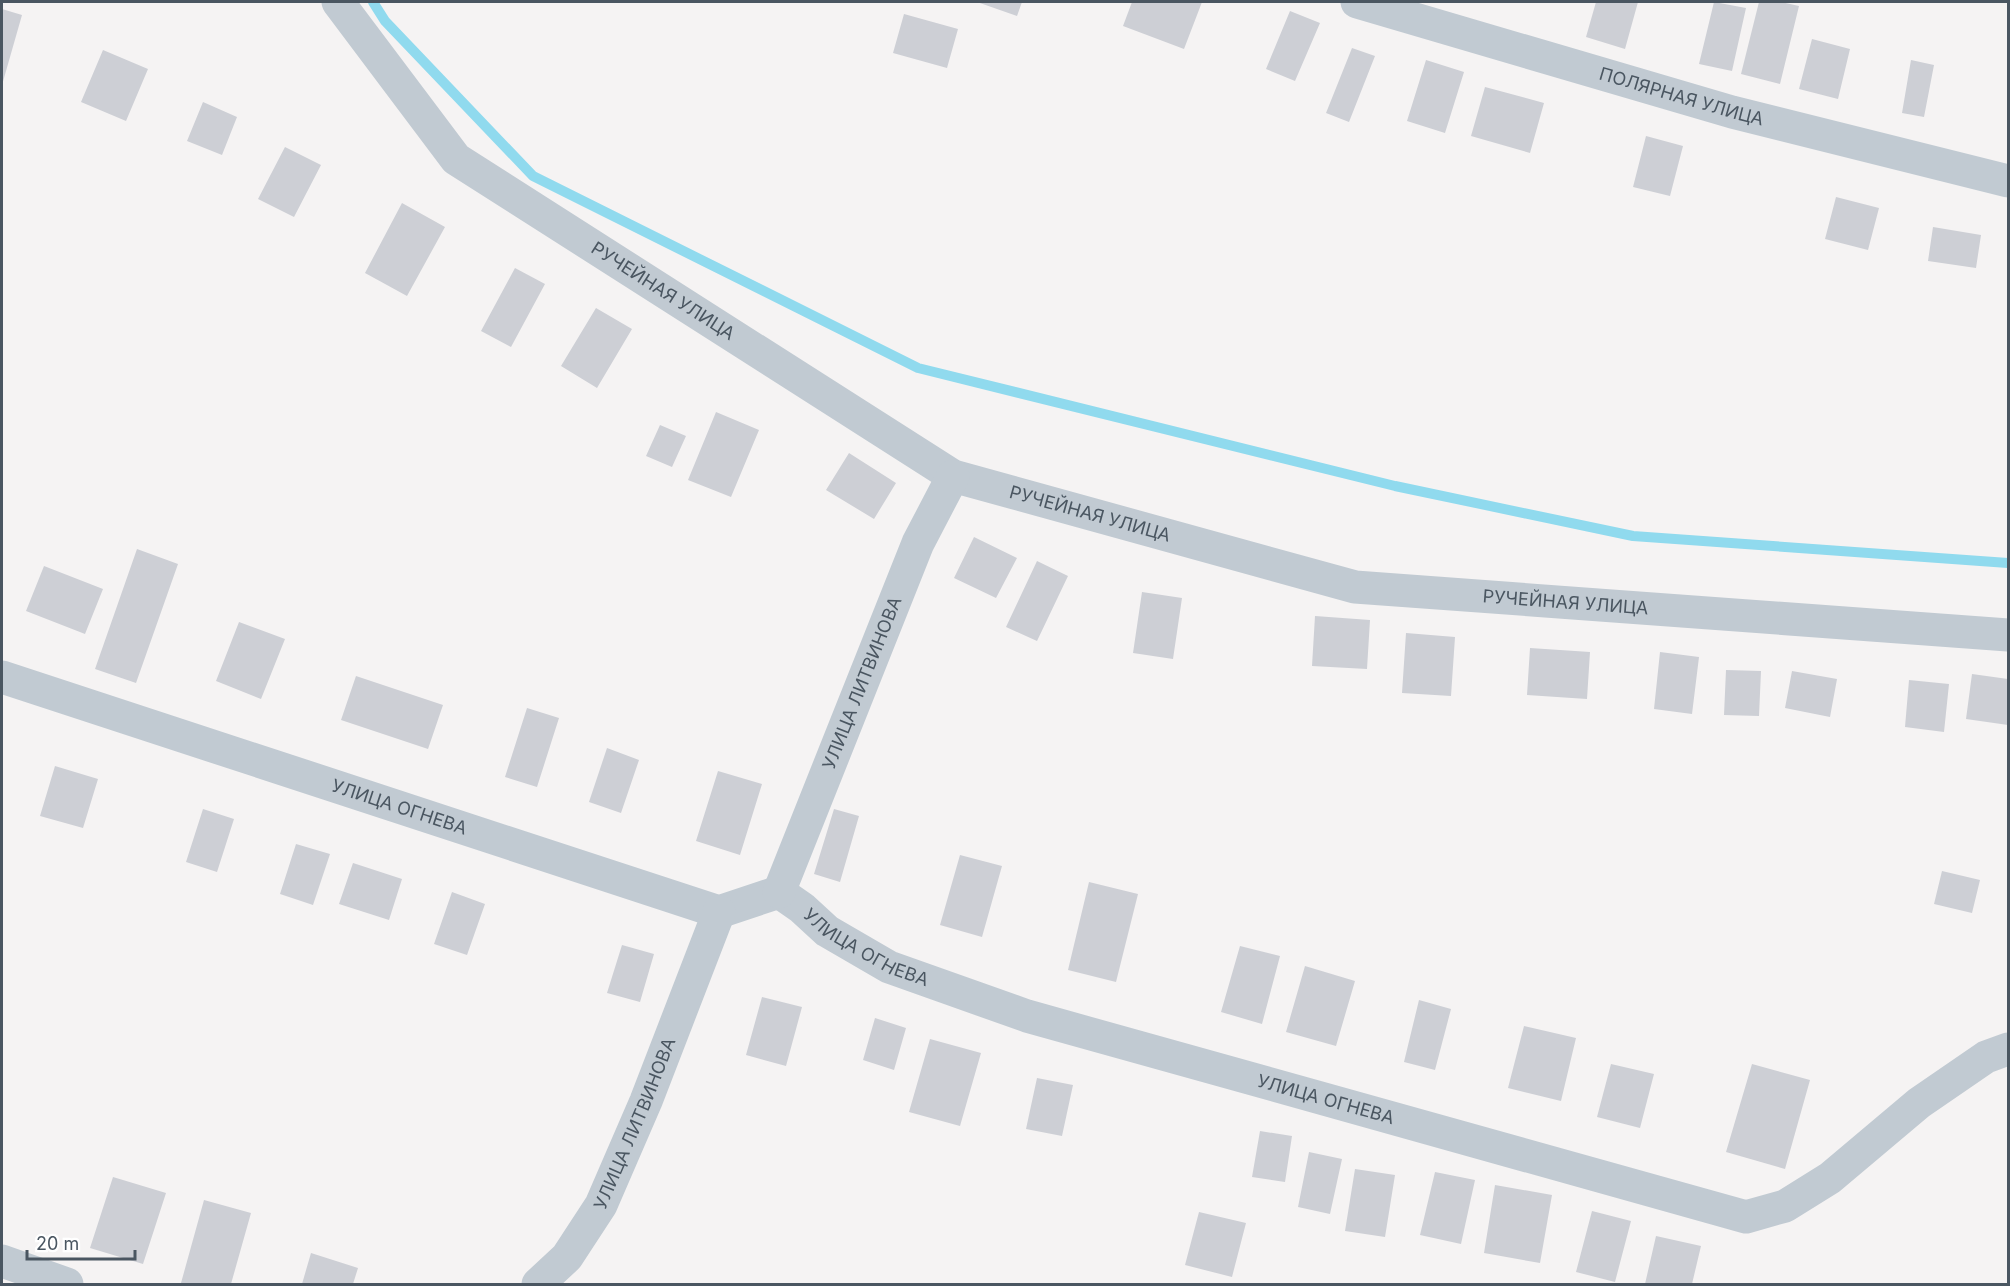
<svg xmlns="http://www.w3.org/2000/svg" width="2010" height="1286" viewBox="0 0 2010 1286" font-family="Inter,sans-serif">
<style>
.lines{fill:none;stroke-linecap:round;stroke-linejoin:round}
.stream{stroke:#90daee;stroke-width:10}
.building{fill:#cdcfd5}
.minor{stroke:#c1cad2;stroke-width:33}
.labels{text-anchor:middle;stroke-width:5;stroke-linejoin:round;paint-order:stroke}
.street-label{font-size:18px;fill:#4a5661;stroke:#fff}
</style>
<rect width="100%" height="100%" fill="#f5f3f3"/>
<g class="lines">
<path class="stream" d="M373,2L385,21L533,176L918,368L1395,486L1633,536L2008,563"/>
</g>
<path class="building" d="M977,2H1022L1017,16Z
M1132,2H1202L1184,49L1123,26Z
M1596,2H1638L1625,49L1586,37Z
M1714,2L1746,8L1732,71L1699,64Z
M1759,2H1781L1799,6L1780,84L1741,74Z
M2,9L22,15L2,85Z
M1290,11L1320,23L1295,81L1266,69Z
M904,14L958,29L947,68L893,53Z
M1812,39L1850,49L1838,99L1799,89Z
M1352,48L1375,56L1349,122L1326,113Z
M103,50L148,69L126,121L81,102Z
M1426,60L1464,72L1445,133L1407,121Z
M1911,60L1934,65L1924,117L1902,113Z
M1485,87L1544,103L1530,153L1471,136Z
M203,102L237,117L222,155L187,141Z
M1646,136L1683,146L1670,196L1633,187Z
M285,147L321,165L294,217L258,199Z
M1836,197L1879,208L1868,250L1825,239Z
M402,203L445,227L407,296L365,273Z
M1933,227L1981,235L1976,268L1928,261Z
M515,268L545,284L511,347L481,331Z
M596,308L632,329L597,388L561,366Z
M716,412L759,430L731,497L688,480Z
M660,425L686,436L672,467L646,456Z
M849,453L896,483L874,519L826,490Z
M974,537L1017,558L996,598L954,578Z
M137,549L178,564L136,683L95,669Z
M1037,561L1068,576L1037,641L1006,627Z
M44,566L103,589L85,634L26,611Z
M1142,592L1182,598L1173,659L1133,653Z
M1315,616L1370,620L1367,669L1312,666Z
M239,622L285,639L261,699L216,681Z
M1406,633L1455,637L1451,696L1402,693Z
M1530,648L1590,652L1587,699L1527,695Z
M1660,652L1699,657L1692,714L1654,709Z
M1726,670L1761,671L1759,716L1724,715Z
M1792,671L1837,679L1830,717L1785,708Z
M1972,674L2008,679V725L1966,719Z
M356,676L443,705L428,749L341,720Z
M1909,680L1949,684L1944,732L1905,727Z
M527,708L559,718L537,787L505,777Z
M607,748L639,760L621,813L589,802Z
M55,766L98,779L83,828L40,816Z
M718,771L762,784L740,855L696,841Z
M203,809L234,819L217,872L186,862Z
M834,809L859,816L840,882L814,874Z
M296,844L330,854L313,905L280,894Z
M960,855L1002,866L982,937L940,925Z
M353,863L402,879L389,920L339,904Z
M1942,871L1980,880L1972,913L1934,904Z
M1089,882L1138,894L1116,982L1068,970Z
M452,892L485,904L467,955L434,944Z
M622,945L654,954L640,1002L607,993Z
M1240,946L1280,956L1262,1024L1221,1012Z
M1305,966L1355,981L1336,1046L1286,1032Z
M762,997L802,1007L786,1066L746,1055Z
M1419,1000L1451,1009L1435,1070L1404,1062Z
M875,1018L906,1028L894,1070L863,1060Z
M1524,1026L1576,1038L1561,1101L1508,1088Z
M930,1039L981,1053L960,1126L909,1112Z
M1611,1064L1654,1074L1640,1128L1597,1117Z
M1752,1064L1810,1080L1785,1169L1726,1152Z
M1037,1078L1073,1085L1062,1136L1026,1129Z
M1260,1131L1292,1136L1285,1182L1252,1177Z
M1309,1152L1342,1159L1330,1214L1298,1207Z
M1355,1169L1395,1175L1385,1237L1345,1231Z
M1435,1172L1475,1180L1461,1244L1420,1235Z
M113,1177L166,1193L143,1264L90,1248Z
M1495,1185L1552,1195L1540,1263L1484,1253Z
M204,1200L251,1213L231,1284H188L181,1283Z
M1592,1211L1631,1221L1615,1282L1576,1272Z
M1199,1212L1246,1223L1232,1277L1185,1265Z
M1656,1236L1701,1246L1692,1284H1645Z
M311,1253L358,1268L353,1284H302Z"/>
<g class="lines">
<g class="minor">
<path id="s1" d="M338,2L456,159L953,476L1355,587L2008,635"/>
<path id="s2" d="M1357,2L1732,112L2008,181"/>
<path id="s3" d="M2,677L719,912L779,892L802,908L827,931L889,967L1027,1016L1746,1217L1785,1206L1830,1178L1919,1103L1986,1057L2008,1049"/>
<path id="s4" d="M779,892L918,543L953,476"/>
<path d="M2,1261L67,1284"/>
<path id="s5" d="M538,1284L567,1257L601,1205L646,1101L719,912"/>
</g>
</g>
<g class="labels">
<g class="street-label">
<text dy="6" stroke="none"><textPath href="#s2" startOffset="338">ПОЛЯРНАЯ УЛИЦА</textPath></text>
<text dy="6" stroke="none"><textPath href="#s1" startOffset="442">РУЧЕЙНАЯ УЛИЦА</textPath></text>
<text dy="6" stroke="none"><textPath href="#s1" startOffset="928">РУЧЕЙНАЯ УЛИЦА</textPath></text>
<text dy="6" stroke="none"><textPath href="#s1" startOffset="1414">РУЧЕЙНАЯ УЛИЦА</textPath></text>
<text dy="6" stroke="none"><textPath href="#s4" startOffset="225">УЛИЦА ЛИТВИНОВА</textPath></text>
<text dy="6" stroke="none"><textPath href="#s3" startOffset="418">УЛИЦА ОГНЕВА</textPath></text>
<text dy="6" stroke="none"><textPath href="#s3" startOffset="922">УЛИЦА ОГНЕВА</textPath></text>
<text dy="6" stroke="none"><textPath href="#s3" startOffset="1408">УЛИЦА ОГНЕВА</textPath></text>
<text dy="6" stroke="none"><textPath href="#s5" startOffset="190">УЛИЦА ЛИТВИНОВА</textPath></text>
</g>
</g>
<rect width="2010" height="1286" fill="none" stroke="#4a5661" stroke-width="6"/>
<path d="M27 1250v9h108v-9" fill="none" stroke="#4a5661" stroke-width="3"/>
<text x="36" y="1250" font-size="18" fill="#4a5661" stroke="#ffffff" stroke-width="4.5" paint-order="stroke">20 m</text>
</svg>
